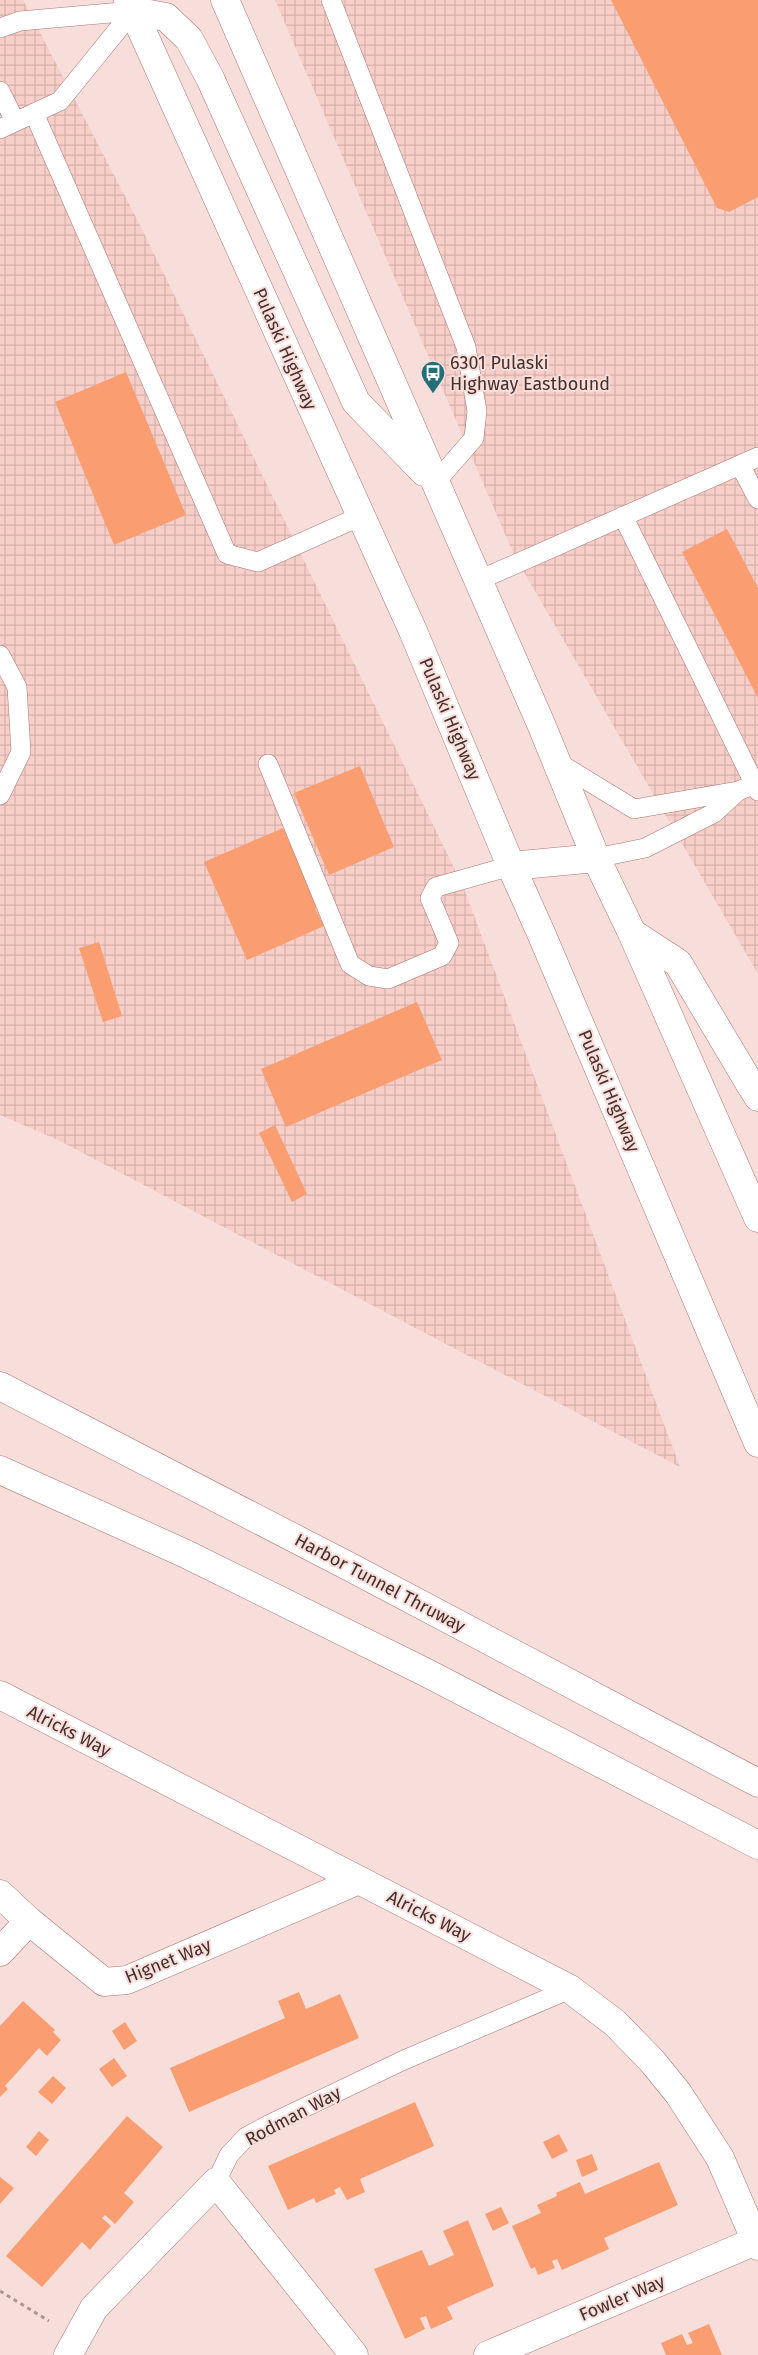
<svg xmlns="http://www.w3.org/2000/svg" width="758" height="2355" viewBox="0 0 758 2355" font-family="'Fira Sans',sans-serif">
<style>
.industrial{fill:url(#industrial-grid)}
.building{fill:#fa9e71}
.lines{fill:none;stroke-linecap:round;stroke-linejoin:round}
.lane-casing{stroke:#ad756f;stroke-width:20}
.street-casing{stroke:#ad756f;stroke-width:29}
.primary-casing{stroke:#ad756f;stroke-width:29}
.highway-casing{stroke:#ad756f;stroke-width:29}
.path{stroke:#ae9592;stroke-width:3;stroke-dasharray:4 4;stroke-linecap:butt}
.lane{stroke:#fff;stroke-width:19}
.street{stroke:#fff;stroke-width:28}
.primary{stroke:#fff;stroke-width:28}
.highway{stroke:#fff;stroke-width:28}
.labels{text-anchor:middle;stroke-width:4;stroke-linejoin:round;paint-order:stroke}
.street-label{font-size:18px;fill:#472f2c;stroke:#f7dedb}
.poi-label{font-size:18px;fill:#472f2c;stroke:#f7dedb;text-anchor:start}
</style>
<defs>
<pattern id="industrial-grid" width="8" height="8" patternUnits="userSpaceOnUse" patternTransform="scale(1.25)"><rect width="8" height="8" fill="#f8cec8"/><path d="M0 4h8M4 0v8" fill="none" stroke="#d6b1ac"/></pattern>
</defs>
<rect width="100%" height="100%" fill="#f7dedb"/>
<path class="industrial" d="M0,0H23L141,227L463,886L680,1467L58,1140L0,1115Z
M275,0H758V974L514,555Z"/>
<path class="building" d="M611,0H758V197L729,212L717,208Z
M126,372L186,515L114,545L55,402Z
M727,529L758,588V698L682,552Z
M360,766L394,847L329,875L294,793Z
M283,828L318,907L315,908L324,926L247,960L204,862Z
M99,942L122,1016L103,1022L79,948Z
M417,1002L442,1060L286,1127L261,1069Z
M275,1125L307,1194L292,1202L259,1133Z
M299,1992L306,2009L340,1994L359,2038L189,2112L170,2068L285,2018L278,2001Z
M23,2001L55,2030L53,2032L61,2040L47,2056L39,2048L5,2086L8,2089L0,2097V2026Z
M125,2022L137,2041L124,2050L112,2031Z
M114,2058L127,2076L112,2087L99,2069Z
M53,2076L66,2088L52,2104L38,2092Z
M415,2102L434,2146L360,2179L365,2192L347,2200L340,2187L334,2190L336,2194L316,2203L314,2198L288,2210L268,2166Z
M127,2116L163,2147L124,2193L134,2202L115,2224L105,2215L102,2218L111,2226L94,2245L90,2250L82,2242L42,2287L6,2256Z
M39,2131L49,2140L36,2156L26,2147Z
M559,2134L568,2151L552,2159L543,2142Z
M592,2154L598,2170L582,2177L576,2160Z
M659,2162L678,2205L604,2238L609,2249L562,2270L557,2259L552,2261L555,2268L538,2275L535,2267L531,2269L512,2226L541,2213L537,2205L557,2196L556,2193L580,2182L585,2194Z
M0,2177L14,2188L0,2204Z
M501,2207L509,2223L493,2231L485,2214Z
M468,2220L494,2286L447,2307L453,2319L431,2329L426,2316L420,2318L425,2329L405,2339L374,2269L422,2250L429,2266L454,2255L443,2231Z
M709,2324L722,2355H666L661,2343L682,2334L687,2345L693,2343L688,2333Z"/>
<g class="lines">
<defs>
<path id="lane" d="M331,0L466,347L477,411L474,438L435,483
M0,28L20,21L133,11
M0,91L15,121
M34,113L227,554L258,562L361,516
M0,129L60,101L133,11
M740,465L758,499
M623,516L758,791
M477,581L758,457
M0,655L17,687L21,752L0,795
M557,762L634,809L738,791L755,784
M268,764L350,964L369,976L388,979L442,956L449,943L430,898L436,887L511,866
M596,858L645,848L714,813L738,791
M216,2182L229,2155L246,2137L270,2124L404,2060L570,1989"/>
<path id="street" d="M0,1695L570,1989L615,2023L652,2061L678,2093L720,2158L758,2246
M0,1894L29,1921L104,1982L127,1980L359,1880
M0,1952L29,1921
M68,2355L94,2308L216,2182L354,2355
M488,2355L758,2240"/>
<path id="primary" d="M128,0L413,631L511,866L541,933L758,1443
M225,0L541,724L596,858L632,933L758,1218
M133,11L166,17L189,39L210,78L356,402L424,472
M511,866L596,858
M632,933L678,963L750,1084"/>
<path id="highway" d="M750,1084L758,1097
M0,1386L350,1567L758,1783
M0,1470L186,1554L425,1672L758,1845"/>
</defs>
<use href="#lane" class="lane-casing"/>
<use href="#street" class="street-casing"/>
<use href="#primary" class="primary-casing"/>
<use href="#highway" class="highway-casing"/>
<path class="path" d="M0,2291L49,2321"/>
<use href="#lane" class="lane"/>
<use href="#street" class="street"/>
<use href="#primary" class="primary"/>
<use href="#highway" class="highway"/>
</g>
<defs>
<symbol id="bus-pin" viewBox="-11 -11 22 30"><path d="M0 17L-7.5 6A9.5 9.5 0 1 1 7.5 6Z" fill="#246e77" stroke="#f7dedb"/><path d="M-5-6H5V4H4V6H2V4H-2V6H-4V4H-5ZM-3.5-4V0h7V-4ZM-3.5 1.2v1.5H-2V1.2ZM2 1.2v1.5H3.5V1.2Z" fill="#fff"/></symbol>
</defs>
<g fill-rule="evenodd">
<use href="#bus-pin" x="419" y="359" width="28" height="38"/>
</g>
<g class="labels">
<g class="street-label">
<text transform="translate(285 349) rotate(66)" y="6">Pulaski Highway</text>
<text transform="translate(450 719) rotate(67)" y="6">Pulaski Highway</text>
<text transform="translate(609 1091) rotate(67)" y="6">Pulaski Highway</text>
<text transform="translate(380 1583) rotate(28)" y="6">Harbor Tunnel Thruway</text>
<text transform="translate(69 1731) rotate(27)" y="6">Alricks Way</text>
<text transform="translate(429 1916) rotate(27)" y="6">Alricks Way</text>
<text transform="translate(168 1961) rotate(-22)" y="6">Hignet Way</text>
<text transform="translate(293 2116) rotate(-28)" y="6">Rodman Way</text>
<text transform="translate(622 2298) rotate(-23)" y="6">Fowler Way</text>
</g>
<g class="poi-label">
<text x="450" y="369">6301 Pulaski<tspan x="450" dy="21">Highway Eastbound</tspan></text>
</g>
</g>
</svg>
